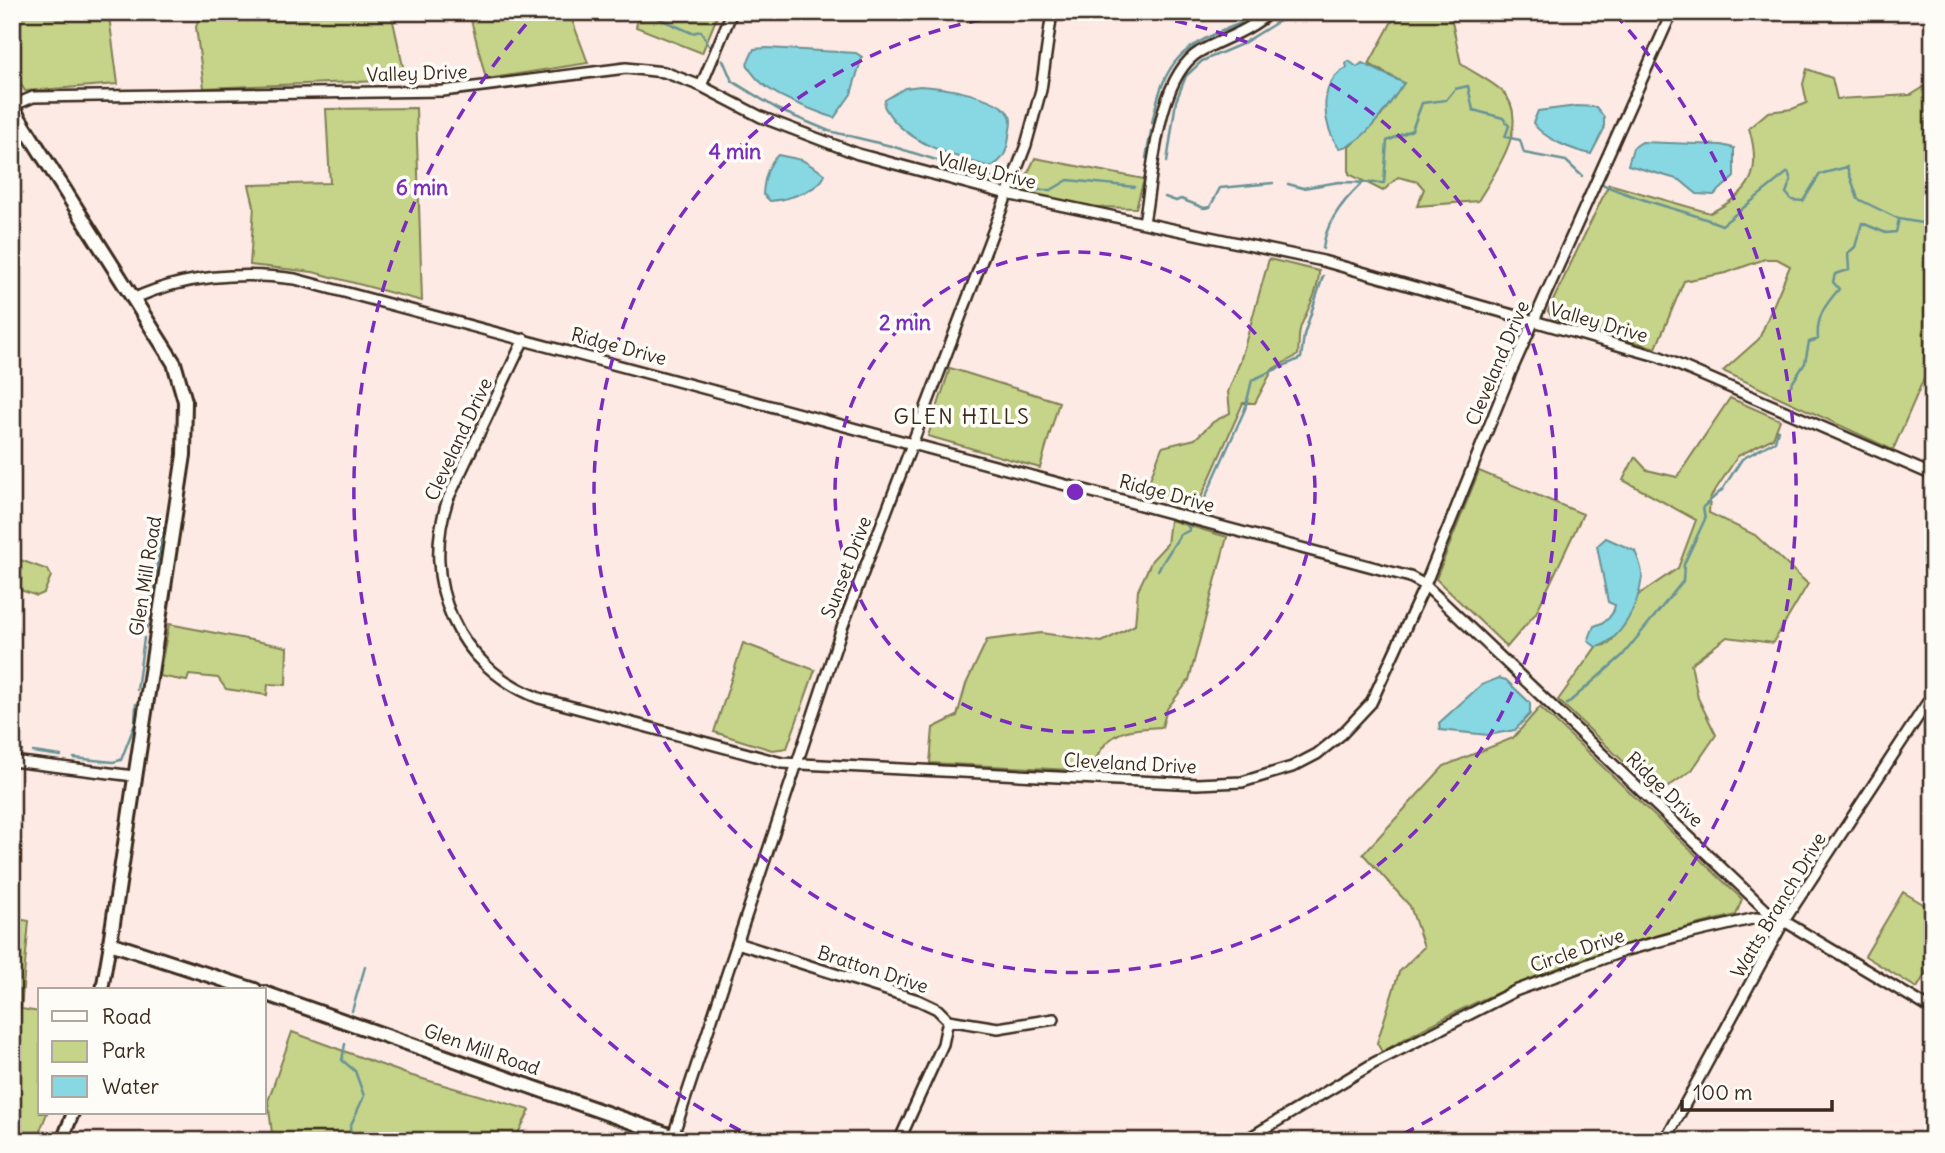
<svg xmlns="http://www.w3.org/2000/svg" width="1945" height="1153" viewBox="0 0 1945 1153" font-family="Delius,sans-serif">
<style>
.green{fill:#c5d489;stroke:#807f54;stroke-width:2}
.water{fill:#88d8e4;stroke:#699295;stroke-width:2}
.lines{fill:none;stroke-linecap:round;stroke-linejoin:round}
.stream{stroke:#699295;stroke-width:2.5}
.minor-casing{stroke:#3b2a1e;stroke-width:14}
.tertiary-casing{stroke:#3b2a1e;stroke-width:16}
.secondary-casing{stroke:#3b2a1e;stroke-width:18}
.minor{stroke:#fdfcf7;stroke-width:9}
.tertiary{stroke:#fdfcf7;stroke-width:10}
.secondary{stroke:#fdfcf7;stroke-width:12}
.ring{fill:none;stroke:#7b2cbf;stroke-width:3.5;stroke-dasharray:12 9}
.labels{text-anchor:middle;stroke-width:7;stroke-linejoin:round;paint-order:stroke}
.street-label{font-size:19px;fill:#3b2a1e;stroke:#fdfcf7}
.neighbourhood-label{font-size:21px;letter-spacing:2px;fill:#3b2a1e;stroke:#fdfcf7}
.centre{fill:#7b2cbf;stroke:#fdfcf7;stroke-width:3.5}
.ring-label{font-size:21px;text-anchor:middle;font-weight:bold;fill:#7b2cbf;stroke:#fdfcf7;stroke-width:7;stroke-linejoin:round;paint-order:stroke}
</style>
<rect width="100%" height="100%" fill="#fdeae5"/>
<filter id="ink" filterUnits="userSpaceOnUse"><feTurbulence type="fractalNoise" baseFrequency=".0143" numOctaves="2"/><feDisplacementMap in="SourceGraphic" scale="14" xChannelSelector="R" yChannelSelector="G"/><feConvolveMatrix kernelMatrix="1 2 1 2 8 2 1 2 1" color-interpolation-filters="sRGB"/></filter>
<g filter="url(#ink)">
<path class="green" d="M12,12H49L50,17L109,16L118,84L25,91L12,70Z
M201,12H391L406,80L204,88L196,27Z
M469,12H569L588,63L486,79Z
M640,12H719L702,53L636,27Z
M1397,12H1450L1461,64C1474,73 1491,81 1502,91C1533,122 1494,174 1478,201L1417,206L1424,189L1418,182L1398,177L1383,191L1349,174V147L1381,116L1404,83L1369,64Z
M1807,69L1832,78L1837,99L1911,95L1932,82L1933,75V367L1928,369L1893,450L1723,371L1759,339L1790,266L1777,259H1765L1726,273L1684,281L1656,348L1552,318L1548,311L1609,184L1710,213C1752,192 1762,173 1749,128L1768,112L1792,109L1807,103L1803,84Z
M416,108L422,301L313,272L250,265L254,206L249,185L330,183L326,109Z
M1035,158L1144,179L1136,208L1094,207L1019,192Z
M1269,259L1319,271C1319,291 1308,308 1301,326C1298,334 1299,346 1298,355L1273,369L1255,403H1243L1196,509L1144,495L1162,447L1195,439L1213,422L1230,413L1228,392L1240,362Z
M950,368L1059,402L1040,468L928,436Z
M1730,398L1780,420L1773,438L1738,456L1710,498L1709,513L1755,535L1808,584L1773,643L1727,637L1691,664L1698,698L1716,735L1692,770L1658,794L1558,700L1596,647L1609,644L1626,621L1637,596L1678,568L1696,520L1623,480L1635,457L1647,470L1677,477Z
M1479,471L1583,514L1536,613L1507,647L1436,579Z
M1170,520L1227,537L1189,680L1167,709L1162,727C1125,729 1103,731 1092,771L930,763L933,728L957,716L966,684L987,640L1041,633L1102,642L1135,625L1138,590L1152,560L1167,544Z
M12,557L48,570L51,576L44,593L37,596L12,587Z
M169,624L287,647L286,685L268,684L267,695L226,689L218,678L189,675L187,681L159,676Z
M743,643L815,670L787,748L772,750L714,732Z
M1540,707L1742,899L1736,915C1609,945 1495,985 1382,1052L1377,1043L1399,972L1424,947L1410,906L1363,854L1444,766L1513,738Z
M1903,892L1933,910V961L1917,988L1865,956Z
M12,918L29,921L21,1009L40,1012V1113H47L36,1141H12Z
M292,1032L409,1075L530,1110L514,1141H273L268,1101Z"/>
<path class="water" d="M767,48L856,53L862,57L851,94L834,118C805,106 761,95 747,64L754,49Z
M1349,61L1357,67L1362,63L1404,83C1390,103 1364,145 1339,148C1321,124 1318,81 1347,68L1346,63Z
M920,86C941,87 1001,96 1010,116C1013,122 1009,130 1009,137C1007,151 1004,161 990,167C954,156 903,143 884,106L885,100L905,88Z
M1577,106L1596,107L1604,117V129L1591,154C1572,150 1544,139 1533,123L1538,111Z
M1642,142L1721,145L1734,148V177L1714,195L1697,194L1680,180L1628,165L1633,148Z
M778,155L802,160L825,174C821,191 784,200 770,201L763,194C764,180 767,165 778,155Z
M1606,538L1635,551C1638,559 1643,569 1642,577C1639,603 1622,641 1596,647L1588,641L1594,626C1605,623 1613,617 1615,605L1608,602L1597,546Z
M1499,678L1506,680L1530,703V714L1515,730L1488,735L1440,730L1439,723L1481,685Z"/>
<g class="lines">
<path class="stream" d="M652,12L651,15L692,33L701,31L709,46
M1248,18L1256,12
M723,60L732,81L779,110L829,131L891,146L1001,180
M1152,123C1165,58 1181,47 1241,23
M1146,158L1151,131
M1167,162L1176,101L1186,76L1202,61L1242,44L1284,18L1291,19L1305,12
M1021,183L1036,190H1051L1068,180L1135,187
M1288,184L1303,188L1339,182L1384,183L1387,141L1412,130L1422,103L1446,100L1455,89L1468,86L1473,110L1503,118L1509,126L1505,137L1520,140L1524,153L1566,161L1582,176
M1602,184C1641,202 1682,209 1722,225L1788,172L1791,180L1786,193L1792,200L1803,201L1820,174L1847,167L1858,199L1899,219L1933,225
M1165,197L1176,201L1181,199L1204,208L1210,207L1220,188L1273,183
M1323,249C1325,223 1343,201 1361,184
M1791,385L1805,363L1809,342L1818,339C1816,317 1825,305 1839,289L1833,282L1835,274L1849,270L1848,253L1855,247L1862,223L1886,233L1896,232L1899,219
M1200,509L1245,409L1252,380L1301,358L1304,335L1323,276
M1158,570L1180,535L1190,530L1187,525
M150,607L163,527
M147,628L148,616
M137,690L144,638
M155,692L161,652
M1567,704L1622,656L1683,581L1684,564L1705,519L1703,507L1722,490L1742,459L1775,441L1778,430
M146,749L152,708
M12,752L22,751
M33,752L61,756
M74,758L113,762L121,760L135,724L136,704
M142,773L144,762
M352,1011L365,967
M345,1044L342,1060L355,1071L364,1096L350,1127L352,1141"/>
<defs>
<path id="minor" d="M701,86L732,12
M12,106L33,97L443,91L626,68L664,72L701,86L761,117L858,154L1007,194L1323,261L1660,357L1933,475
M1144,222C1153,176 1156,78 1199,52C1224,38 1248,32 1270,12
M135,298C183,276 243,271 295,279L1410,577L1425,585L1769,913L1784,921
M524,339L448,499C420,582 457,667 539,698L782,763L1197,784L1242,782L1292,767L1317,754L1342,734L1371,703L1425,585L1511,372L1672,12
M12,761L134,776
M737,943L918,1000L937,1009L948,1020L943,1044L899,1141
M948,1020L998,1028L1054,1019
M673,1136L842,628L1026,145L1041,90L1052,12
M1244,1141L1374,1063L1515,991L1624,951L1675,937L1756,918L1784,921L1933,1010
M1665,1141L1784,921L1933,694"/>
<path id="tertiary" d="M102,990L110,943
M62,1141L73,1113"/>
<path id="secondary" d="M12,107L174,363L185,401L184,455L110,943L255,990
M264,993L686,1141"/>
</defs>
<use href="#minor" class="minor-casing"/>
<use href="#tertiary" class="tertiary-casing"/>
<use href="#secondary" class="secondary-casing"/>
<use href="#minor" class="minor"/>
<use href="#tertiary" class="tertiary"/>
<use href="#secondary" class="secondary"/>
</g>
</g>
<g class="ring">
<circle cx="1075" cy="492" r="240"/>
<path d="M1113 12A481 481 0 1 1 1037 12"/>
<path d="M759 1140A721 721 0 0 1 535 14M1615 14A721 721 0 0 1 1391 1140"/>
</g>
<g class="labels">
<g class="street-label">
<text transform="translate(417 73) rotate(-2)" y="7">Valley Drive</text>
<text transform="translate(987 170) rotate(14)" y="7">Valley Drive</text>
<text transform="translate(1599 322) rotate(16)" y="7">Valley Drive</text>
<text transform="translate(619 346) rotate(15)" y="7">Ridge Drive</text>
<text transform="translate(1497 363) rotate(-67)" y="7">Cleveland Drive</text>
<text transform="translate(458 439) rotate(-65)" y="7">Cleveland Drive</text>
<text transform="translate(1167 493) rotate(15)" y="7">Ridge Drive</text>
<text transform="translate(846 567) rotate(-69)" y="7">Sunset Drive</text>
<text transform="translate(145 576) rotate(-81)" y="7">Glen Mill Road</text>
<text transform="translate(1130 763) rotate(3)" y="7">Cleveland Drive</text>
<text transform="translate(1665 789) rotate(44)" y="7">Ridge Drive</text>
<text transform="translate(1778 905) rotate(-59)" y="7">Watts Branch Drive</text>
<text transform="translate(1577 950) rotate(-19)" y="7">Circle Drive</text>
<text transform="translate(873 969) rotate(18)" y="7">Bratton Drive</text>
<text transform="translate(482 1049) rotate(19)" y="7">Glen Mill Road</text>
</g>
<g class="neighbourhood-label">
<text x="962" y="424">GLEN HILLS</text>
</g>
</g>
<circle cx="1075" cy="492" r="10" class="centre"/>
<g class="ring-label">
<text x="735" y="159">4 min</text>
<text x="422" y="195">6 min</text>
<text x="905" y="330">2 min</text>
</g>
<rect width="1945" height="1153" fill="none" stroke="#fdfcf7" stroke-width="42"/>
<rect x="21" y="21" width="1903" height="1111" fill="none" stroke="#3b2a1e" stroke-width="2.5" filter="url(#ink)"/>
<rect x="38" y="988" width="228" height="126" fill="#fdfcf7" stroke="#afa8a0" stroke-width="2"/>
<rect x="52" y="1011" width="35" height="10" fill="#fdfcf7" stroke="#afa8a0" stroke-width="2"/>
<text x="102" y="1024" font-size="21" fill="#3b2a1e">Road</text>
<rect x="52" y="1041" width="35" height="21" fill="#c5d489" stroke="#afa8a0" stroke-width="2"/>
<text x="102" y="1058" font-size="21" fill="#3b2a1e">Park</text>
<rect x="52" y="1076" width="35" height="21" fill="#88d8e4" stroke="#afa8a0" stroke-width="2"/>
<text x="102" y="1094" font-size="21" fill="#3b2a1e">Water</text>
<path d="M1682 1100v10h150v-10" fill="none" stroke="#3b2a1e" stroke-width="3.5"/>
<text x="1693" y="1100" font-size="21" fill="#3b2a1e" stroke="#fdfcf7" stroke-width="5" paint-order="stroke">100 m</text>
</svg>
